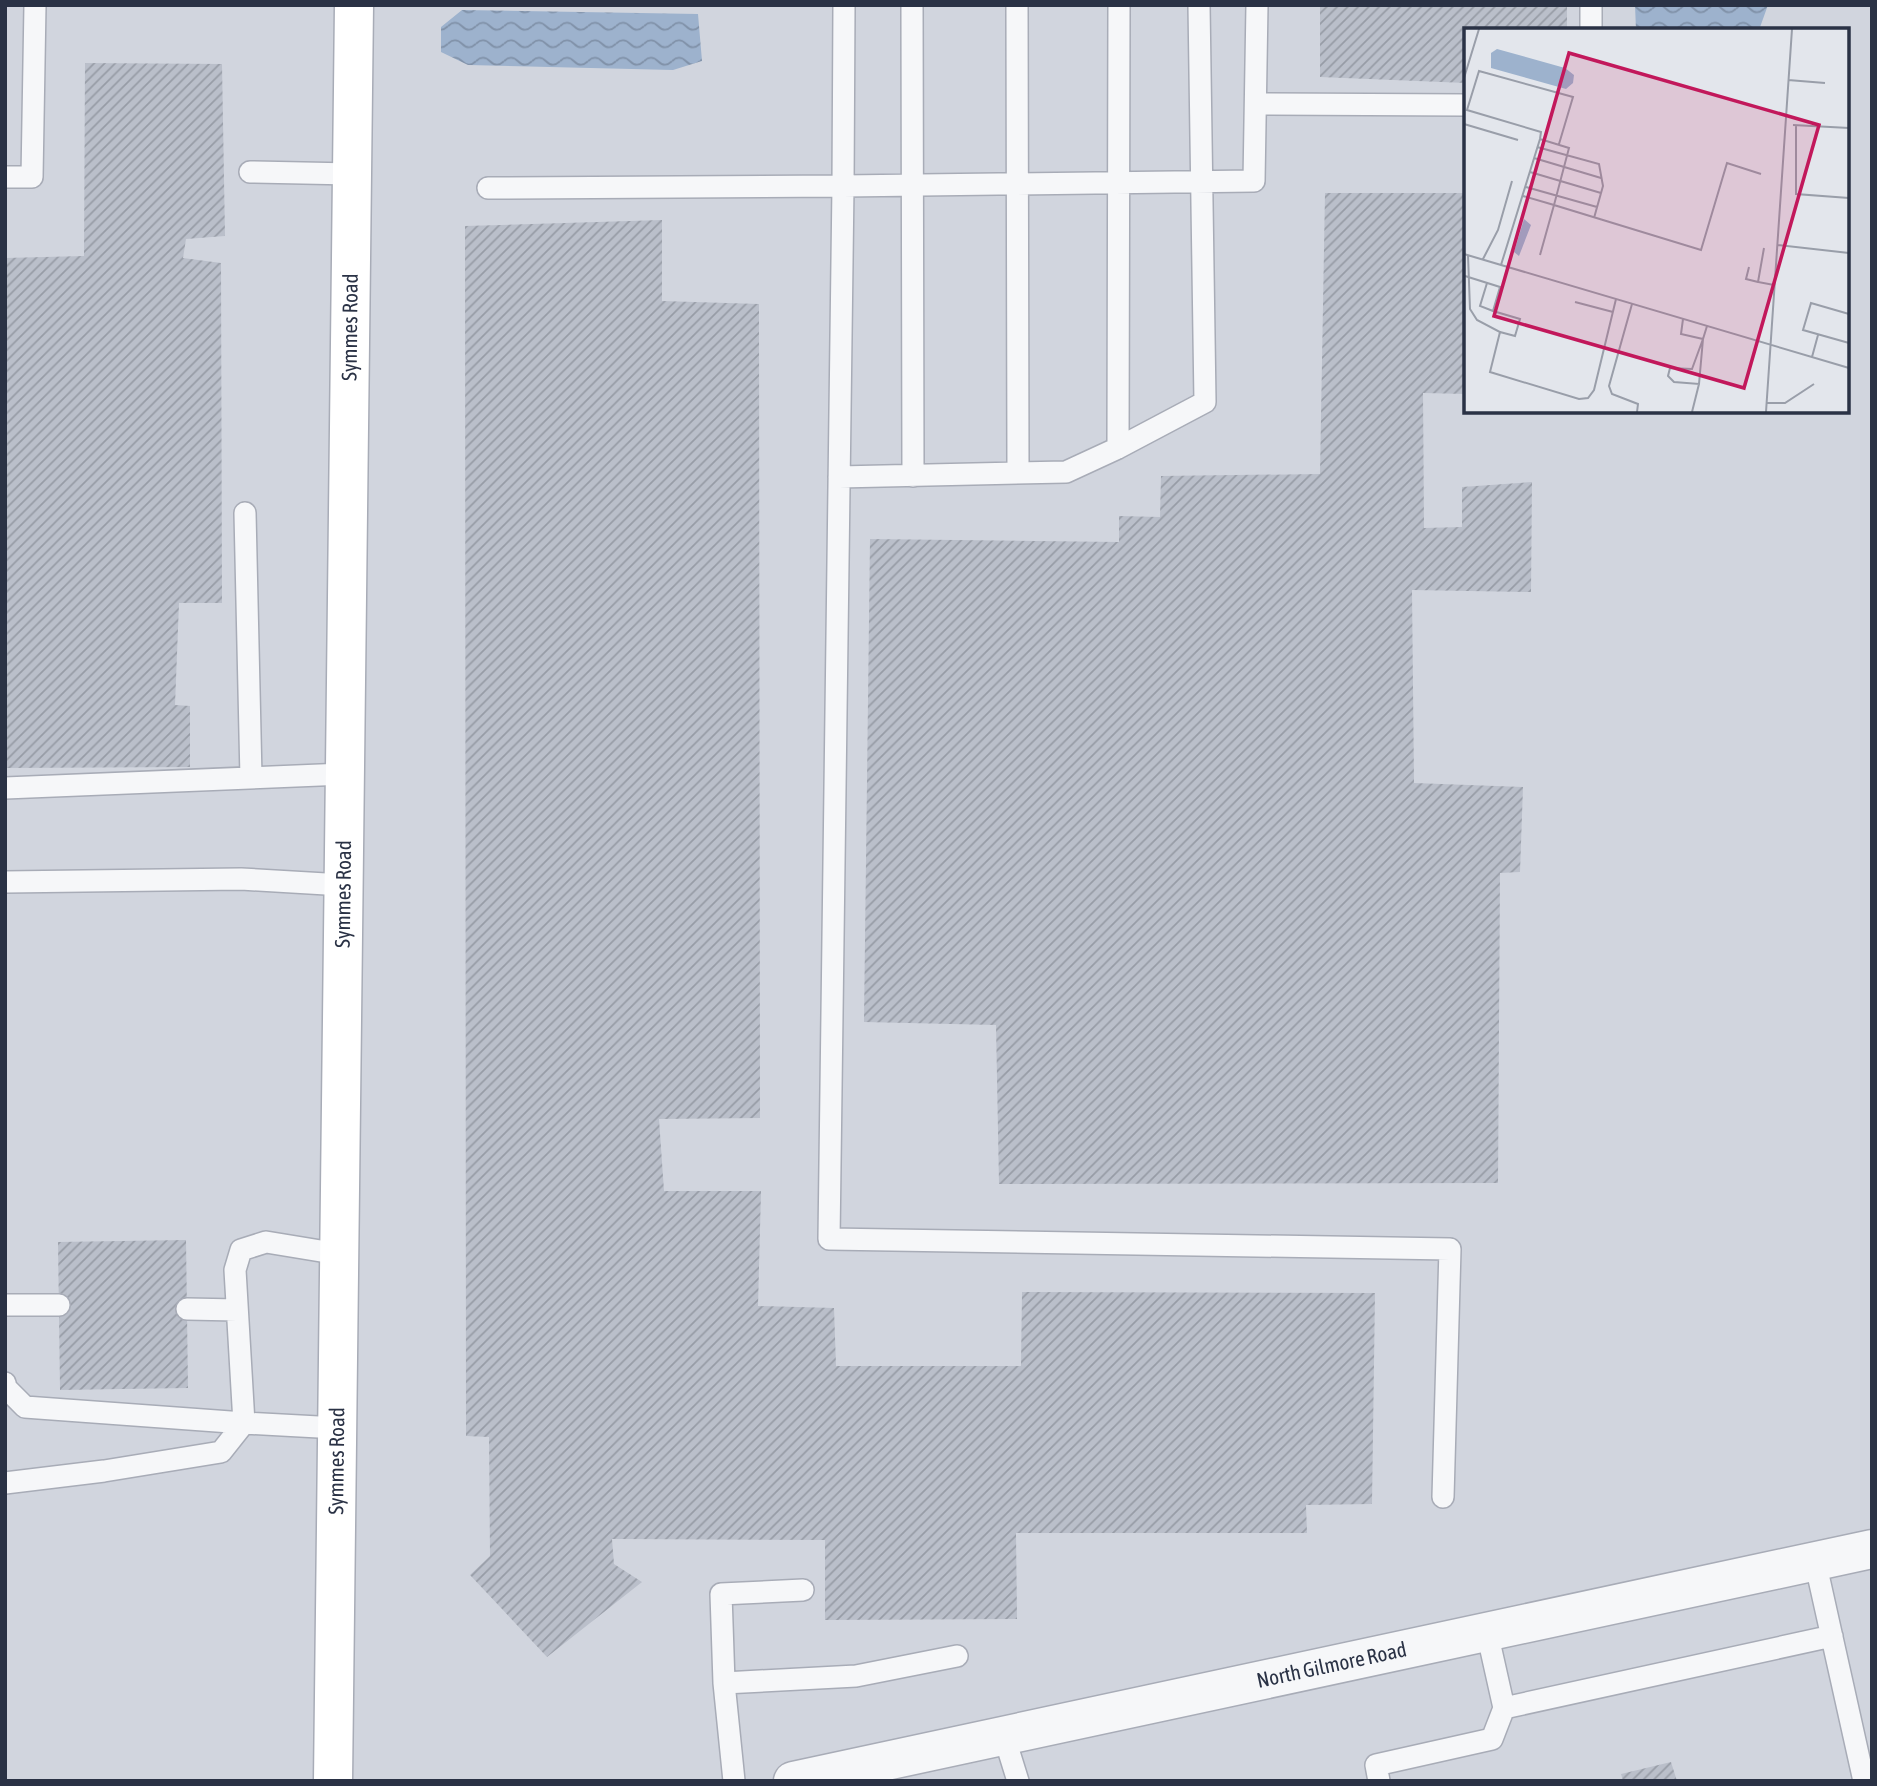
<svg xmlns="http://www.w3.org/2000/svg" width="1877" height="1786" viewBox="0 0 1877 1786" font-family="'Asap Condensed',sans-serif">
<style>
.built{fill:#d1d5de;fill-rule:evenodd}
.water{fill:url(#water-waves)}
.building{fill:url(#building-hatch)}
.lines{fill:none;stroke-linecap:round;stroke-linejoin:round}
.service-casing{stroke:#a8acb7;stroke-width:24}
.tertiary-casing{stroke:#a8acb7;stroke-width:41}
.secondary-casing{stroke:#a8acb7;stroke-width:41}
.service{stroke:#f6f7f9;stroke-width:21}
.tertiary{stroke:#f6f7f9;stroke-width:38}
.secondary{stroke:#fff;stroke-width:38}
.labels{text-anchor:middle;stroke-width:6;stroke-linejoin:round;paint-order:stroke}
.street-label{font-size:21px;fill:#2a3245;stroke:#f3f5f9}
.inset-road{fill:none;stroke:#999ea9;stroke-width:2}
.view{fill:#c2185b;fill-opacity:0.15;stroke:#c2185b;stroke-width:3.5}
.inset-edge{fill:none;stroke:#2a3245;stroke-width:3.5}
</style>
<defs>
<pattern id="water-waves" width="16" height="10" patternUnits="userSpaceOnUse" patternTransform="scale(1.75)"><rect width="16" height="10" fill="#9db2cd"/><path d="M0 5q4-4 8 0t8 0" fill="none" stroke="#8091a8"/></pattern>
<pattern id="building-hatch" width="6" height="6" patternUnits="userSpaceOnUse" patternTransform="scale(1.75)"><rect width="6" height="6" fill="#babfca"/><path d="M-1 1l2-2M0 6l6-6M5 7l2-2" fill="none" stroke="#979ca6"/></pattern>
</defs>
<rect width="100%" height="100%" fill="#e3e6ec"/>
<path class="built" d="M5,5H1872V1781H5ZM1466,30H1847V411H1466Z"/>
<path class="water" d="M1635,5H1768L1759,30H1636Z
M462,10L698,14L702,61L673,70L468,65L441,52V27Z"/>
<path class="building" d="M1320,5H1567V30H1466V83L1320,77Z
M85,63L222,64L225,236L186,239L183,258L221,263L222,603H179L175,705L190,706V767L5,768V258L84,256Z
M1325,193H1466V394L1423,393L1424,528L1462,527V487L1532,482L1531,592L1412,590L1414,783L1523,787L1520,872L1500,873L1498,1183L999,1184L996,1025L864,1022L870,539L1119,542V516L1160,517L1161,476L1320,474Z
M662,220V301L759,304L760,1118L659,1119L664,1191H761L758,1306L834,1308L836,1366H1021L1022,1292L1375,1293L1372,1504L1306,1505L1307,1533H1016L1017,1619L825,1620V1540L612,1539L614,1564L642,1582L547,1657L470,1575L490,1556L489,1437L466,1436L465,226Z
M186,1240L188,1388L60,1390L58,1242Z
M1671,1762L1677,1781H1623L1621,1774Z"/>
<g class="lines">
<defs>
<path id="service" d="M912,5L913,476
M1017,5L1018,473
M1257,5L1254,181L843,186L829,1239L1450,1249L1443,1497
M1591,5V30
M1256,104L1466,105
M250,172L352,174
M5,177H32L35,5
M488,188L843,186L844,5
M1118,448L1119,5
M839,477L1066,472L1118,448L1205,402L1199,5
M245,513L251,778
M5,788L344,774
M5,882L241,879L343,885
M5,1305H59
M187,1309L237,1310
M5,1383L6,1388L25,1407L244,1423
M337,1428L244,1423L235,1270L241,1250L266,1242L339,1254
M5,1483L104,1471L221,1452L244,1423
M1815,1561L1864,1781
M1487,1632L1504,1708
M724,1683L721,1594L803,1590
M1004,1736L1018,1781
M734,1781L724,1683L856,1676L957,1656
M1379,1781L1376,1765L1492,1739L1504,1708L1832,1636"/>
<g id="tertiary">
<path id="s1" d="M793,1781L1872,1549"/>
</g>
<g id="secondary">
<path id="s2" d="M333,1781L354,5"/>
</g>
</defs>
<use href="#service" class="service-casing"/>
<use href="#tertiary" class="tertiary-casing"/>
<use href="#secondary" class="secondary-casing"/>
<use href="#service" class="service"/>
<use href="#tertiary" class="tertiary"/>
<use href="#secondary" class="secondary"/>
</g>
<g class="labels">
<g class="street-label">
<text dy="7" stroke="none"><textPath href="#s2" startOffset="1454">Symmes Road</textPath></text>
<text dy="7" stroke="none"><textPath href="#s2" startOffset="887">Symmes Road</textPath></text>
<text dy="7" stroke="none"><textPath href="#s2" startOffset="320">Symmes Road</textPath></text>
<text dy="7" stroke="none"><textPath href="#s1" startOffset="551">North Gilmore Road</textPath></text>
</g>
</g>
<g transform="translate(1464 28)">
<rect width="385" height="385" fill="#e3e6ec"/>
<path d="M33,21L101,40L110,47L109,55L102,61L27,40V25ZM60,191L67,197L55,228L50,224Z" fill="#9db2cd"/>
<path class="inset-road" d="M0,50L15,1M324,52L361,55M0,96L54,112M329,97L385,100M332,97V166L385,170M76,111L77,104L3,82L15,43L109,69L95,116M73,119L135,136L139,158L130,190M70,130L137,150M66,144L137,165M62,159L133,179M59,168L90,177L76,227M313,217L385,225M300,220L294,254L310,257M0,226L385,340M4,227L6,281L13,292L36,304L26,344L115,371L124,370L130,362L152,271M19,231L34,202L48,153M37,237L76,111L105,120L90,177L237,222L263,135L297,146M285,239L282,251L294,254M1,248L36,259L29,283L56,291L51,308L36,304M23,255L16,278L29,283M111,274L149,284M168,276L145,358L148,366L174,376L173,384M385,286L347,275L339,302L385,315M219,291L217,306L239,311L243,298M239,311L235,356L210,354L204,348L206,340L228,341ZM348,329L354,307M303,375H321L350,356M228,384L235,356M302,384L328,1"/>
<path class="view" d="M105,25L355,97L280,360L30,288Z"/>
<rect width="385" height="385" class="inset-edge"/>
</g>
<rect width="1877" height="1786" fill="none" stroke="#2a3245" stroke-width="14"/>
</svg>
